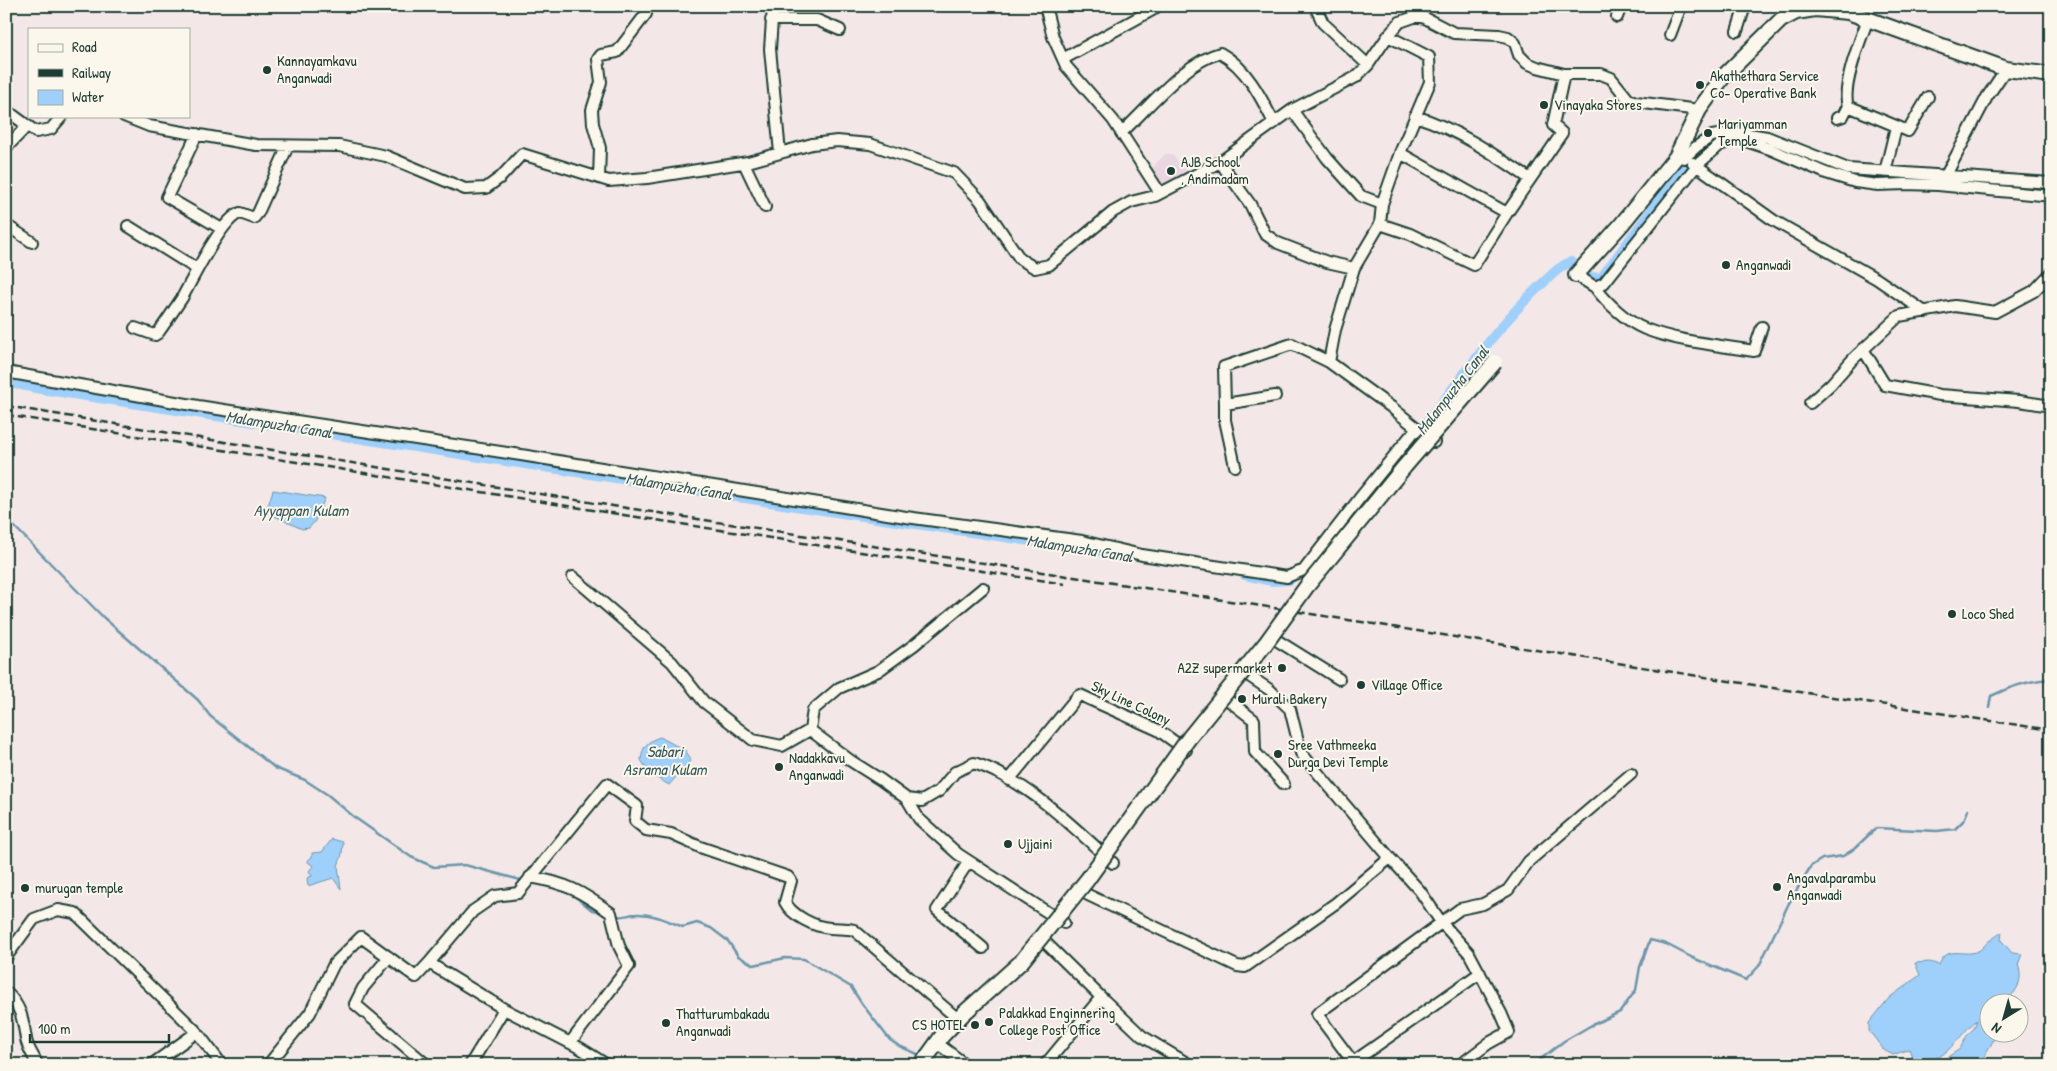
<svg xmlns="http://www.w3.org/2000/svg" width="2057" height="1071" viewBox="0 0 2057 1071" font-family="'Patrick Hand',sans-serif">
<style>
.built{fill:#ead6e0}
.water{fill:#9fcffb;stroke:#6c95ab}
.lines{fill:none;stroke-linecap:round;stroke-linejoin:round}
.stream{stroke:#6c95ab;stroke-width:2.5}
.canal{stroke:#9fcffb;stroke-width:10}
.minor-casing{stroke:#1f3d34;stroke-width:14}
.major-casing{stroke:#1f3d34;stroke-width:18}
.minor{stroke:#fbf7ec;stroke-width:10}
.major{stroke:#fbf7ec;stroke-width:14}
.rail{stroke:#1f3d34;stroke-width:2.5;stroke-dasharray:8 4;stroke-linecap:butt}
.major-bridge-casing{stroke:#1f3d34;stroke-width:18;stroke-linecap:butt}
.major-bridge{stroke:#fbf7ec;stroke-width:14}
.poi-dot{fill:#1f3d34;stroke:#fbf7ec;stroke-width:2}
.labels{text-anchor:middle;stroke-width:4;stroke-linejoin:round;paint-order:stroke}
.poi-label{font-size:15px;fill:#1f3d34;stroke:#fbf7ec;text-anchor:start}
.street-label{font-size:15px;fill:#1f3d34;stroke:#fbf7ec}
.water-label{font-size:16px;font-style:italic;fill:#395a5c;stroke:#fbf7ec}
</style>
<rect width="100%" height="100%" fill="#f3e8e7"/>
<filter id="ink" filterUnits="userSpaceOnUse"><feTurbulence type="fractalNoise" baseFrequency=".02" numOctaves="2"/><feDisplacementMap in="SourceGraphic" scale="10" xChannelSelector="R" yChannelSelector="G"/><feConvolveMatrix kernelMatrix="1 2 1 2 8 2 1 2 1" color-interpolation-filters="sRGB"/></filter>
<g filter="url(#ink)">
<path class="built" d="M1165,154H1171L1190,173L1165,189L1152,168Z"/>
<path class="water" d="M273,490L325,498L315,521L309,528L302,529L266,512Z
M660,737L686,751L691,760L669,785L650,774L641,760C642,747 647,741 660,737Z
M332,839L343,842L342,854L338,866L341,889L333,878L308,886L307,878L312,876L309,871L313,866L307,861L312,857V853L322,852Z
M2002,932L2001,940L2012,953L2022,954L2018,965C2026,985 2010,1004 1990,1004L1989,1006L1979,1018L1989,1016L1990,1034H1997L1979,1065H1942L1946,1058L1960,1049L1966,1037L1974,1028L1977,1020C1964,1030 1956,1045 1942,1055C1935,1060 1923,1061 1915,1064L1909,1049L1893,1055L1884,1050L1869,1031V1023L1889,998L1920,975L1915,963L1930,962L1939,965C1947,943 1965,959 1980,950C1983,948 1986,943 1989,941C1993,938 1998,935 2002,932Z"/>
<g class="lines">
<path class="stream" d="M6,518L104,618L198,700L210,716L275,768L305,780L328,795L354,817L411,857L434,867L465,865L524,881
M1989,707L1991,696C2010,687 2030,680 2051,679
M532,882L546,885
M572,894L592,910L603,912
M616,916C624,918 628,914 636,914C652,913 668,921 683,927L697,923L711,928L728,941L738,956L754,965L785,958L804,959L851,987L862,1004L890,1040L899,1046L922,1056
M931,1059L942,1065
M1533,1065L1564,1041L1590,1026L1620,1012L1636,990L1640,967L1650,940L1666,944L1693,958L1746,980L1759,966L1789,903L1811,866L1822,859L1843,856L1854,849L1876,828L1937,831L1955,829L1964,820L1968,810"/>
<path class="canal" d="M1777,147L1837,171L1868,177L1907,180
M1952,182L2051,189
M6,382L41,389L802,507L1125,555
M1415,437C1457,386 1494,328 1543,283C1552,275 1559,266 1571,262L1590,277L1601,278L1688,162L1702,148L1730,137
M1245,575L1272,581L1290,580"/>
<defs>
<path id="minor" d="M773,6L770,49L780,153
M1045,6L1053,37L1066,66L1113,120L1160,193
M1315,6L1323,23L1368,65
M1780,6L1787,9
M1617,17L1621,6
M771,20H817L840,30
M1737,31L1745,6
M1670,35L1681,6
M1063,59L1154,9
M1848,106L1908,131L1928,97
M6,110L36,132L51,129L62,116
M1292,110L1327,158L1361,196L1382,204
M124,116L149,126L256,145L339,146L386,156L465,189L486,188L501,177L522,154L609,181L647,178L748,162L812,144L837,141L870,144L954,173L980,200L1020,259L1035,268L1049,265L1113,212L1131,202L1155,196L1220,162L1292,110L1356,77L1368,65L1388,36L1400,22L1417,16L1425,18L1454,33L1499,35L1508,37L1515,43L1519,55L1527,63L1537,67L1564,74H1601L1611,78L1628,99L1636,102L1699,110
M1415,116C1457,129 1494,154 1530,179
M1837,118L1843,116L1848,106C1841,87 1861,38 1868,19
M1121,133C1149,108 1184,62 1220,53C1246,67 1261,97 1274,123
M197,134L167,197L222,229
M6,148L27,126
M1684,158L1696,147L1712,136L1737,132L1767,137L1848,169L2051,183
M1220,162L1250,204L1265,234L1278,243L1327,262L1354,268
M744,163L765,207
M1693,163L1773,220L1877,279L1925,312
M1885,172L1896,127
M599,178L600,148L593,124L592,110L601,82L598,59L601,55L617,52L646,14L647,6
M1946,179V175L1987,97L2006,69
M1507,213L1562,133L1553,125L1564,74
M1380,224L1410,234L1474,265L1507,213L1400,153
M6,225L32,242
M128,226L197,269
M1576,275L1595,287L1604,283L1697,165L1720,145L1734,140L1740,139L1770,149L1826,173L1855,182L1878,185L1905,184L1938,185L2051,196
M1595,287C1606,302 1627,322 1645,329C1679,342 1718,345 1754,351L1762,327
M135,328L155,335L158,333C166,322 174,310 182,298C192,280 222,218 240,213L254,218L258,213L288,146
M1863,349L1885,385L1940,395L2019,401L2051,406
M1329,362L1335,330L1354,268L1380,224L1382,204L1400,153L1430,82L1429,57L1388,36
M6,372L198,406L521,455L906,517L1082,541L1142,555L1287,577L1304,570L1359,499L1416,429
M1275,396L1225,404L1224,367L1292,344L1329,362L1391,407L1434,442
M1810,403L1831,384L1852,360L1899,316L1955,306L1995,312L2034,291L2051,273
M1225,404V420L1235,466
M573,577L672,662L704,702L753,740L782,746L810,730L851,761L881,780L907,799L919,819L958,854L1064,923
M1278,641L1339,679
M1249,676L1270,690L1290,709L1301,753L1390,858
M1228,700L1254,720L1255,752L1284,784
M810,730L813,710L839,688L878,671L914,645L983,588
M1009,780L1077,697L1080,695L1158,730L1186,750
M907,799L922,801L939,791L955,772L974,763C1025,779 1074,827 1113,863
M969,861L937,910L983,948
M530,877C567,883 582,892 611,913L619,946L629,966L570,1043
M1088,895L1237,966L1245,967L1336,903L1390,858L1420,891L1441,922L1469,953L1501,1013L1509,1032L1489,1043L1460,1065
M1045,942L1105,1001
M6,957L34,919L58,910L75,913L197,1032L222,1065
M389,957L363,988L355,1004L427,1065
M429,963L473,911L495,896L518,893L607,784L637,806L635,821L646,830L671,834L700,847L788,877L791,881L785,902C792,916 815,927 830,928C839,929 845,928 854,930L958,1019
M1480,973L1353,1062L1317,1014L1460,909L1483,904L1508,890L1529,861L1631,774
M6,992C21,1006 23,1019 26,1039C27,1047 34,1057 38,1065
M937,1043L966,1065
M151,1065L197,1032
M268,1065L310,1013L334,964L361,937L416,977L429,963L504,1009
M470,1065L504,1009L580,1048L607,1065
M1045,1065L1098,1001H1105L1142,1036L1190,1065"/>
<path id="major" d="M1576,275L1621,225L1676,157L1699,110L1723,77L1781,20L1796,12L1815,9L1848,12L2006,69L2051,75
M921,1065L942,1036L964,1013L1021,962"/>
</defs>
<use href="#minor" class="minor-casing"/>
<use href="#major" class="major-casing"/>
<use href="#minor" class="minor"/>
<use href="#major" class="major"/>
<path class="rail" d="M6,406L607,505L1249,604L1767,687L2051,730
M6,415L605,512L1065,584"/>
<defs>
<path id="major-bridge" d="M1021,962L1087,880L1189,738L1266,643L1307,586L1405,466L1495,362"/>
</defs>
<use href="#major-bridge" class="major-bridge-casing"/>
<use href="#major-bridge" class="major-bridge"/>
</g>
</g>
<g class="poi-dot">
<circle cx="267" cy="70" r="5"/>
<circle cx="1700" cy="85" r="5"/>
<circle cx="1544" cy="105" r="5"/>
<circle cx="1708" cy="133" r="5"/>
<circle cx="1171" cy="171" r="5"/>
<circle cx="1726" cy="265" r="5"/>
<circle cx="1952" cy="614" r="5"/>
<circle cx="1282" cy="668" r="5"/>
<circle cx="1361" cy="685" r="5"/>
<circle cx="1242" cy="699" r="5"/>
<circle cx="1278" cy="754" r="5"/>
<circle cx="779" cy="767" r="5"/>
<circle cx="1008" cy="844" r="5"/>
<circle cx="1777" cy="887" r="5"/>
<circle cx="25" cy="888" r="5"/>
<circle cx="989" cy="1022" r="5"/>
<circle cx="666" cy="1023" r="5"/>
<circle cx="975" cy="1025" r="5"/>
</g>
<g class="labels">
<g class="poi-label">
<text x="277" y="66">Kannayamkavu<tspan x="277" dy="17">Anganwadi</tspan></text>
<text x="1710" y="81">Akathethara Service<tspan x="1710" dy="17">Co- Operative Bank</tspan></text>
<text x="1554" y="110">Vinayaka Stores</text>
<text x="1718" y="129">Mariyamman<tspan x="1718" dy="17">Temple</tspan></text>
<text x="1181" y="167">AJB School<tspan x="1181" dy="17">, Andimadam</tspan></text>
<text x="1736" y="270">Anganwadi</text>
<text x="1962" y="619">Loco Shed</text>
<text x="1272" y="673" text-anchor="end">A2Z supermarket</text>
<text x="1371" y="690">Village Office</text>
<text x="1252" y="704">Murali Bakery</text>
<text x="1288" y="750">Sree Vathmeeka<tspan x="1288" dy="17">Durga Devi Temple</tspan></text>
<text x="789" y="763">Nadakkavu<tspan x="789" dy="17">Anganwadi</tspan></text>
<text x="1018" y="849">Ujjaini</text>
<text x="1787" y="883">Angavalparambu<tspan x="1787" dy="17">Anganwadi</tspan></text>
<text x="35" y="893">murugan temple</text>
<text x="999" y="1018">Palakkad Enginnering<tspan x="999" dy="17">College Post Office</tspan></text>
<text x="676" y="1019">Thatturumbakadu<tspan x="676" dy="17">Anganwadi</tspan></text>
<text x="965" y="1030" text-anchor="end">CS HOTEL</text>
</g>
<g class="street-label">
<text transform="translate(1131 703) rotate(25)" y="5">Sky Line Colony</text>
</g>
<g class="water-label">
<text transform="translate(1452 390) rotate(-52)" y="6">Malampuzha Canal</text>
<text transform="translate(279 424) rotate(9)" y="6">Malampuzha Canal</text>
<text transform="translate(679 486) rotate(9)" y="6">Malampuzha Canal</text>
<text x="301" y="516">Ayyappan Kulam</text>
<text transform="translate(1080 548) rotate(9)" y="6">Malampuzha Canal</text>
<text x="665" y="757">Sabari<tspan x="665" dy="18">Asrama Kulam</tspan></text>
</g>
</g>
<rect width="2057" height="1071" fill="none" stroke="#fbf7ec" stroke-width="25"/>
<rect x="12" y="12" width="2032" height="1046" fill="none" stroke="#1f3d34" stroke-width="2" filter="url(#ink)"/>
<rect x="28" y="28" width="162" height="90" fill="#fbf7ec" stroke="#a3ada2"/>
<rect x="38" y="44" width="25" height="8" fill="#fbf7ec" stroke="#a3ada2"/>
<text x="72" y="52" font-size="15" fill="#1f3d34">Road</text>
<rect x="38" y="69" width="25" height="8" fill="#1f3d34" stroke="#a3ada2"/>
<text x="72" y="78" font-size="15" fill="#1f3d34">Railway</text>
<rect x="38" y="90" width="25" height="15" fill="#9fcffb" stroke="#a3ada2"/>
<text x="72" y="102" font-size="15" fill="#1f3d34">Water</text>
<g transform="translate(2004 1018) rotate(217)"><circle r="24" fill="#fbf7ec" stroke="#a3ada2"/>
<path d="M0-4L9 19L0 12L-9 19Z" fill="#1f3d34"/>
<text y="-8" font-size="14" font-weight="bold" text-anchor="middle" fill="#1f3d34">N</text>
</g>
<path d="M30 1034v8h139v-8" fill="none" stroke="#1f3d34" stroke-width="2.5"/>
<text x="38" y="1034" font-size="15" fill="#1f3d34" stroke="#fbf7ec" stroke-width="4" paint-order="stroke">100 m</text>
</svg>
